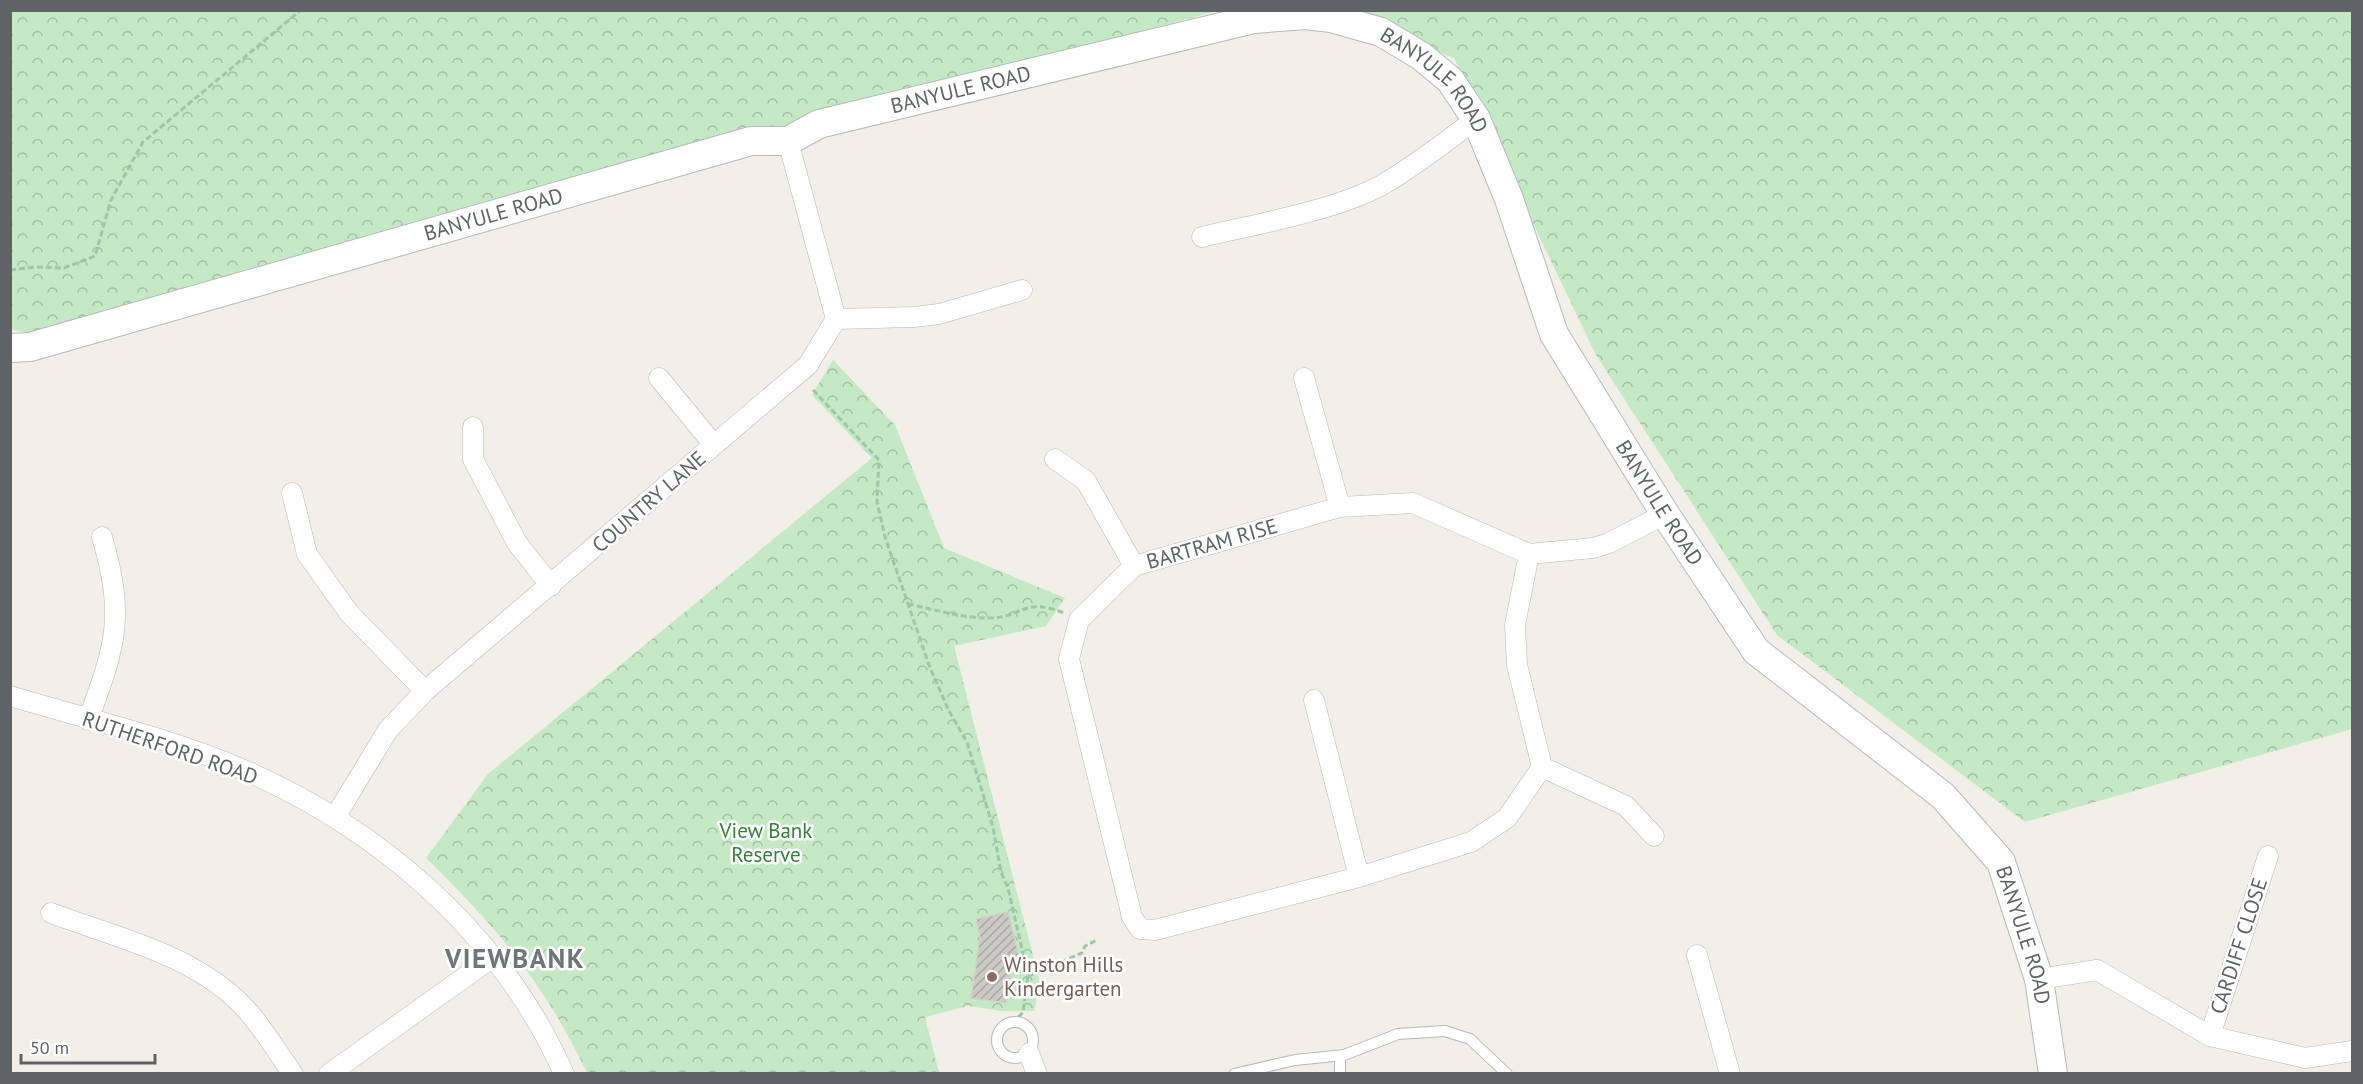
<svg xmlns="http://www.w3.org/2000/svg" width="2363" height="1084" viewBox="0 0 2363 1084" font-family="'PT Sans',sans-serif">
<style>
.park{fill:url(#park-crowns)}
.building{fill:url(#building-hatch);stroke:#d6d1c6;stroke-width:1.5}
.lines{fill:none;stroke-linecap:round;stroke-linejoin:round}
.lane-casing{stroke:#b5b8bc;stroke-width:12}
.street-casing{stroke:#b5b8bc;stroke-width:21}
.secondary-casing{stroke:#b6babf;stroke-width:30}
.path{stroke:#9cc7a9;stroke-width:3;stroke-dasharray:6 3;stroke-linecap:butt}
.lane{stroke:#fff;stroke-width:10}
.street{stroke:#fff;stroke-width:20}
.secondary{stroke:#fff;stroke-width:28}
.education-dot{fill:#8d6e63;stroke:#fff;stroke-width:2}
.labels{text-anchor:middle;stroke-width:5;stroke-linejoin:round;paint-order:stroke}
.street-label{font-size:21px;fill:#5f6368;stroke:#fff}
.park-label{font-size:21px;fill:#348238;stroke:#fff}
.education-label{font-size:21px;fill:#785e54;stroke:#fff;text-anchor:start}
.district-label{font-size:27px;font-weight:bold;letter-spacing:1.5px;fill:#70757a;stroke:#fff}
</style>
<defs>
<pattern id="park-crowns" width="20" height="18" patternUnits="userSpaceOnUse" patternTransform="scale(1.5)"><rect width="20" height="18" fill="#c5e8c5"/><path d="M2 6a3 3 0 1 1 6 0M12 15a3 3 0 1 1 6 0" fill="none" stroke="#a3c0a4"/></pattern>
<pattern id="building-hatch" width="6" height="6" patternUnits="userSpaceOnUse" patternTransform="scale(1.5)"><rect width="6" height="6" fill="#cccac5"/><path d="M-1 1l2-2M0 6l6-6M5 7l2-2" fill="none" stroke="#a9a8a4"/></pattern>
</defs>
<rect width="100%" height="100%" fill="#f1efe8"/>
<path class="park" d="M11,11H1217L27,333L11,329Z
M1338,11H2352V729L2025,822L1777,635L1596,355L1454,58Z
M833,360L895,425L944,548L1065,598L1046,626L954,646L1040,983L1034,1011H1002L968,1006L925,1017L939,1073H587C545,984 496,926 426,858L488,774L872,458L812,395Z"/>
<path class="building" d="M1008,912L1019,956H1014L1006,1003L971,998L980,937L976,919Z"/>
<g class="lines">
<defs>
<path id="lane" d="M997 1040a18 18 0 1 1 36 0a18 18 0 1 1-36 0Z
M1340,1056V1074
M1234,1074L1295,1060L1344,1055L1398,1034L1445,1031L1470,1039L1507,1074"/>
<path id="street" d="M1202,237C1256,224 1334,211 1382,185C1415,166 1445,142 1476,119
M836,319L914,317L939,314L1022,290
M659,378L714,445
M1304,378L1340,507
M473,427V459L517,543L551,586
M1055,459L1086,481L1134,566
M292,493L307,554L349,613L425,691
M1529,554L1515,625L1517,665L1542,767L1507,818L1471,842L1359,877L1155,930L1140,929L1132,917L1069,659L1079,620L1134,566L1340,507L1413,503L1529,554L1593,548L1609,543L1665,514
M10,696C83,718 162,736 232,765C374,824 501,931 564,1074
M1314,700L1359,877
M88,720C116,645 125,616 102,537
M1542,767L1626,806L1654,836
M335,817L388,730L425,691L808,365L836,319L788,141
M51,913C115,937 187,953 237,1000C259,1021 275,1049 293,1074
M1697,955L1730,1074
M2039,979L2097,970L2210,1036L2305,1058L2352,1051
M2210,1036L2268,856
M1029,1053L1037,1074
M329,1074L493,957"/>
<g id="secondary">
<path id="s1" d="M10,348L30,347L751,141H788L819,124L1254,19L1305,15L1331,18L1381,32L1421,56L1450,80L1476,119L1509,199L1554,334L1665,514L1756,651L1943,796L2001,862L2039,979L2053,1074"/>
</g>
</defs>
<use href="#lane" class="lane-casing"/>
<use href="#street" class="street-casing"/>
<use href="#secondary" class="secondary-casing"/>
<path class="path" d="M10,270L35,267L64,268L95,256L111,200L143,142L301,10
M813,390L879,460L877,502L885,537L929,665L949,711L967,742L993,827L1001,872L1008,888L1028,976L1023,1012L1015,1021
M908,604C933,609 961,618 987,618C1022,619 1023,596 1064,613
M1028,976L1082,953L1085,946L1097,940
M930,1074L939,1071"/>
<use href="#lane" class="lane"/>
<use href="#street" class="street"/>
<use href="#secondary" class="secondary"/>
</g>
<circle class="education-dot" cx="992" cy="977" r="6"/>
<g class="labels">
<g class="street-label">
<text dy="7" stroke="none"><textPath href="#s1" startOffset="1492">BANYULE ROAD</textPath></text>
<text dy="7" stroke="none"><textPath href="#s1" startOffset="988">BANYULE ROAD</textPath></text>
<text dy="7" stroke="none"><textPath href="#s1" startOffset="502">BANYULE ROAD</textPath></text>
<text transform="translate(649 502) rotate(-41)" y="7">COUNTRY LANE</text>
<text dy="7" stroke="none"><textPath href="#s1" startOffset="1978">BANYULE ROAD</textPath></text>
<text transform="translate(1212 544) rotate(-16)" y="7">BARTRAM RISE</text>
<text transform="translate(170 748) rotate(19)" y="7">RUTHERFORD ROAD</text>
<text dy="7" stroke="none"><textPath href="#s1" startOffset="2556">BANYULE ROAD</textPath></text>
<text transform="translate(2239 946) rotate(-72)" y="7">CARDIFF CLOSE</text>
</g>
<g class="park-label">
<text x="766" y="838">View Bank<tspan x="766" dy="24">Reserve</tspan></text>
</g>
<g class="education-label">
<text x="1004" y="972">Winston Hills<tspan x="1004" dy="24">Kindergarten</tspan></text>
</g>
<g class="district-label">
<text x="515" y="968">VIEWBANK</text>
</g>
</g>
<rect width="2363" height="1084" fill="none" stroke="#5f6368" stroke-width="24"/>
<path d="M21 1054v9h134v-9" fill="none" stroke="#5f6368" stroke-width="3"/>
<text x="30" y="1054" font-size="18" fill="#5f6368" stroke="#ffffff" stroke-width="4.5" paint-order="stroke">50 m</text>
</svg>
